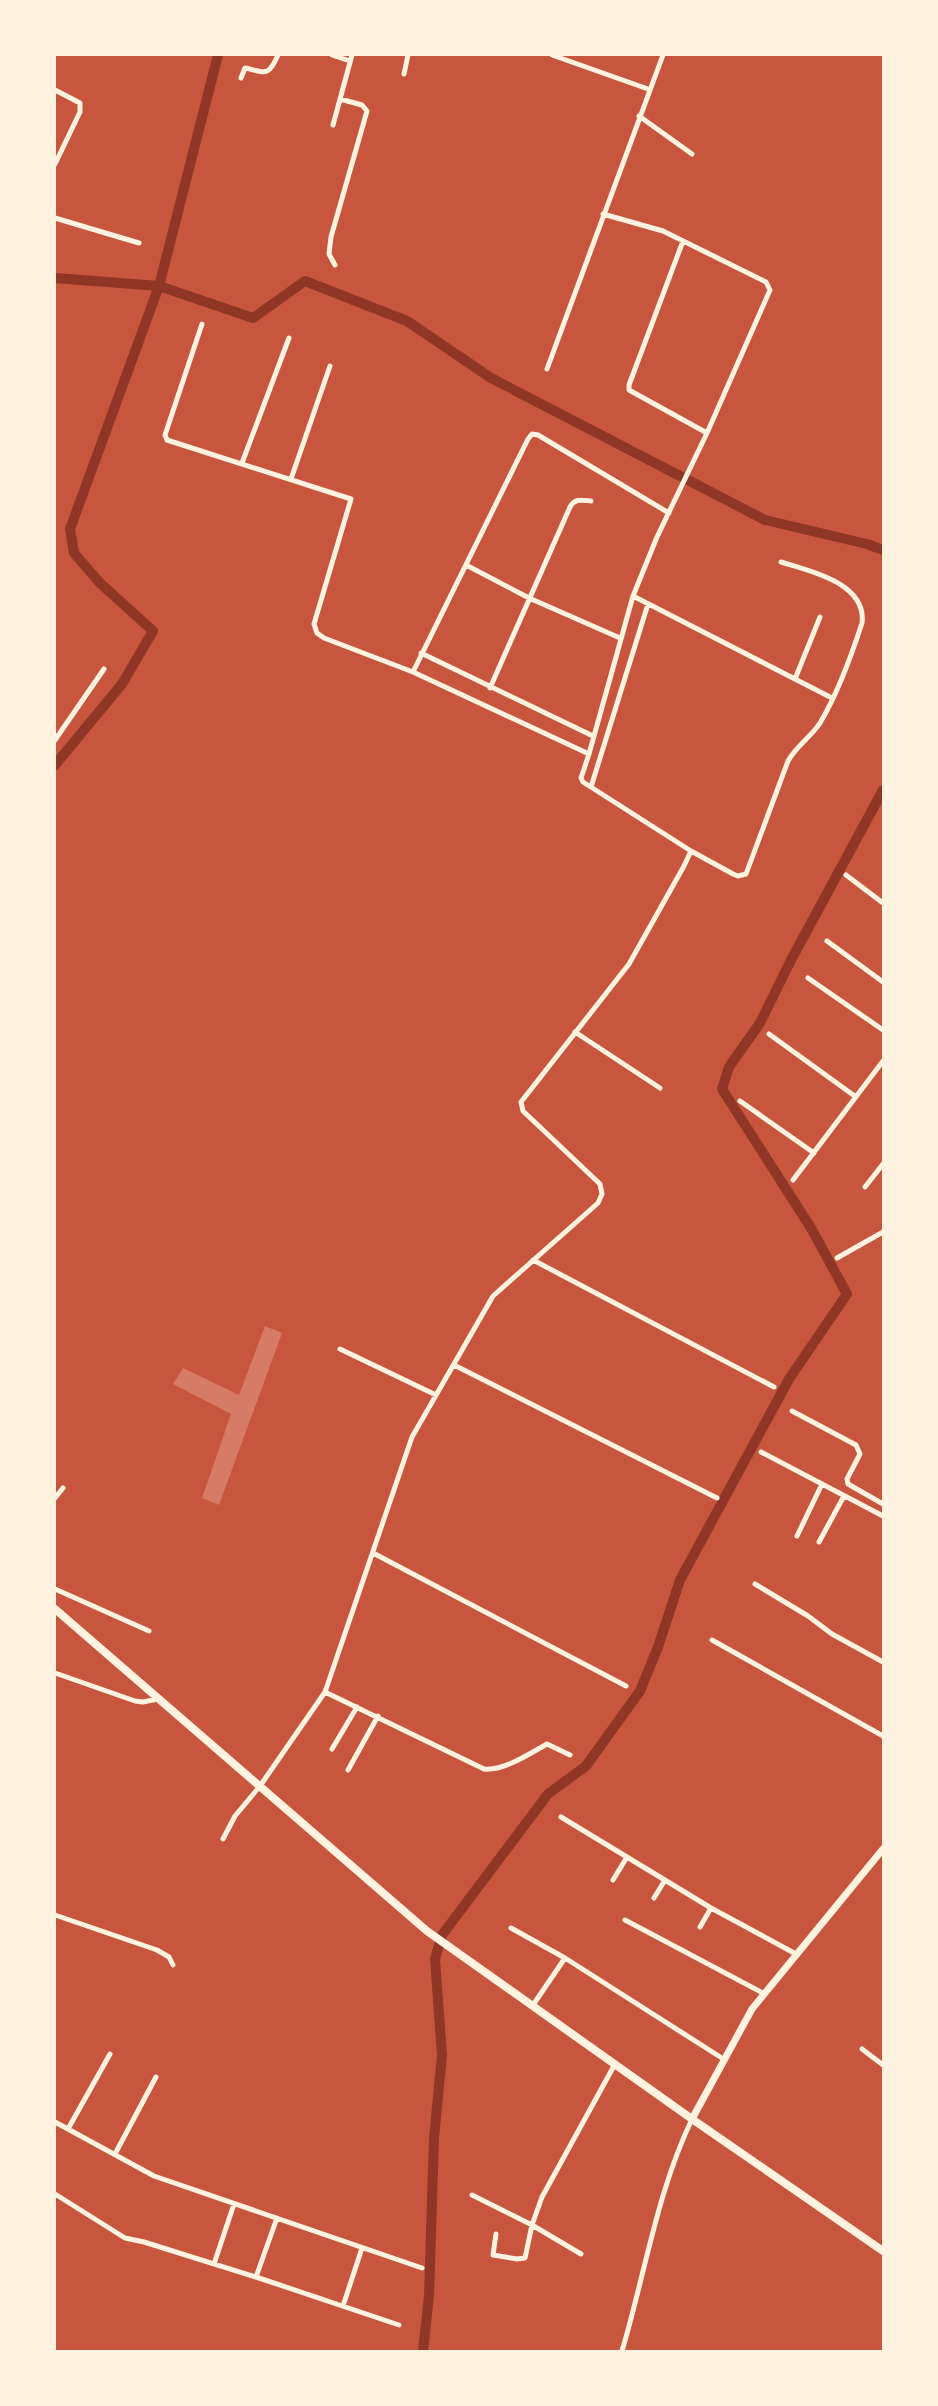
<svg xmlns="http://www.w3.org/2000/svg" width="938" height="2406" viewBox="0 0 938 2406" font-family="Montserrat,sans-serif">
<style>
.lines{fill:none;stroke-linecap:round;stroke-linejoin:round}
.canal{stroke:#8f3625;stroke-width:10}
.building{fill:#d67c66}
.minor{stroke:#fff3e0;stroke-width:5}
.tertiary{stroke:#fff3e0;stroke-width:7}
.secondary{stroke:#fff3e0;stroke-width:8}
</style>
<rect width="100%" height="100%" fill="#c8553d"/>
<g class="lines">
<path class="canal" d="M55,278L159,286L253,318L305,281L407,321L491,378L765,520L867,544L883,550
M55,765L122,684L153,631L100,583L74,553L70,529L159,286L218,55
M423,2351L429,2296L434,2138L442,2055L435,1959L442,1935L548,1794L586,1766L640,1691L658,1647L680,1580L789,1379L847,1294L811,1228L722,1089L729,1067L760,1023L791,960L883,790"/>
</g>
<path class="building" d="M265,1326L282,1333L219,1505L202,1498L231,1414L173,1384L183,1368L239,1395Z"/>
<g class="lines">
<path class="minor" d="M332,55L350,61
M552,55L648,89
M404,74L408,55
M241,78L245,68C265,72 268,78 278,55
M55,90L80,103V112L55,164
M639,116L692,154
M333,125L352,55
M55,218L139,243
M683,241L629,385V390L707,433
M335,265L329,254L331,237L367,111L362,105L340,99
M202,324L165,435L167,440L351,499L314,624L317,633L324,638L413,672L589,754L581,778L583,782L691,851
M547,369L663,55
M242,463L289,338
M291,479L330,366
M466,565L529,598L620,638
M633,596L832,698
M421,653L593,736
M413,672L528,439L532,434L538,435L669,513
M795,679L820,617
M490,688L570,507C575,498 581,500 591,501
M55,740L104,669
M589,754L633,596L657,537L707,433L770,290L766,282L663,231L603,214
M591,787L648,604
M846,875L883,903
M827,941L883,982
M808,978L883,1030
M575,1032L660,1088
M769,1034L856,1097
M740,1101L814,1153
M793,1180L883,1061
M865,1187L883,1164
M837,1258L883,1232
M533,1260L774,1387
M340,1349L436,1395
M454,1365L717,1498
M792,1411L856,1445L860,1454L847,1479L848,1484L883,1504
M761,1452L883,1516
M55,1498L63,1488
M797,1536L822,1484
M819,1542L844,1496
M373,1553L626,1686
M755,1584L808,1616L832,1634L883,1662
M55,1589L149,1631
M712,1640L883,1736
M55,1673L135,1701L143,1702L158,1699
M325,1692L484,1769C504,1771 529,1754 547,1744L570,1755
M332,1749L357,1707
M348,1770L378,1716
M561,1817L711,1908L796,1954
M223,1839L235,1816L260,1786L325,1692L412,1437L489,1303L493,1296L598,1203L602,1194L600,1184L523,1111L521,1102L629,964L684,866L691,851L733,874L738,876L746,874L788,761C796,746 811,737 820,723C838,693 851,657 862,623C867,583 810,571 781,562
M613,1880L627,1857
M654,1898L665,1880
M55,1915L157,1950L169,1957L173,1965
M625,1920L763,1993
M700,1927L711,1908
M511,1928L565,1958L725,2060
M533,2005L565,1958
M862,2049L883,2065
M55,2122L154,2176L422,2268
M68,2129L110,2054
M115,2154L156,2077
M55,2194L125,2238L144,2242L256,2277L399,2325
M472,2195L532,2225L581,2254
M496,2234L493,2255L517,2259L525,2258L532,2225L542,2197L615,2064
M214,2264L234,2204
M256,2277L277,2218
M343,2306L362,2248
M622,2351C645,2274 657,2192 692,2119"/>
<path class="tertiary" d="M692,2119L752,2009L883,1849"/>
<path class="secondary" d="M55,1609L427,1931L692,2119L883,2251"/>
</g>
<rect width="938" height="2406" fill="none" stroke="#fff3e0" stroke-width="112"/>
</svg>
